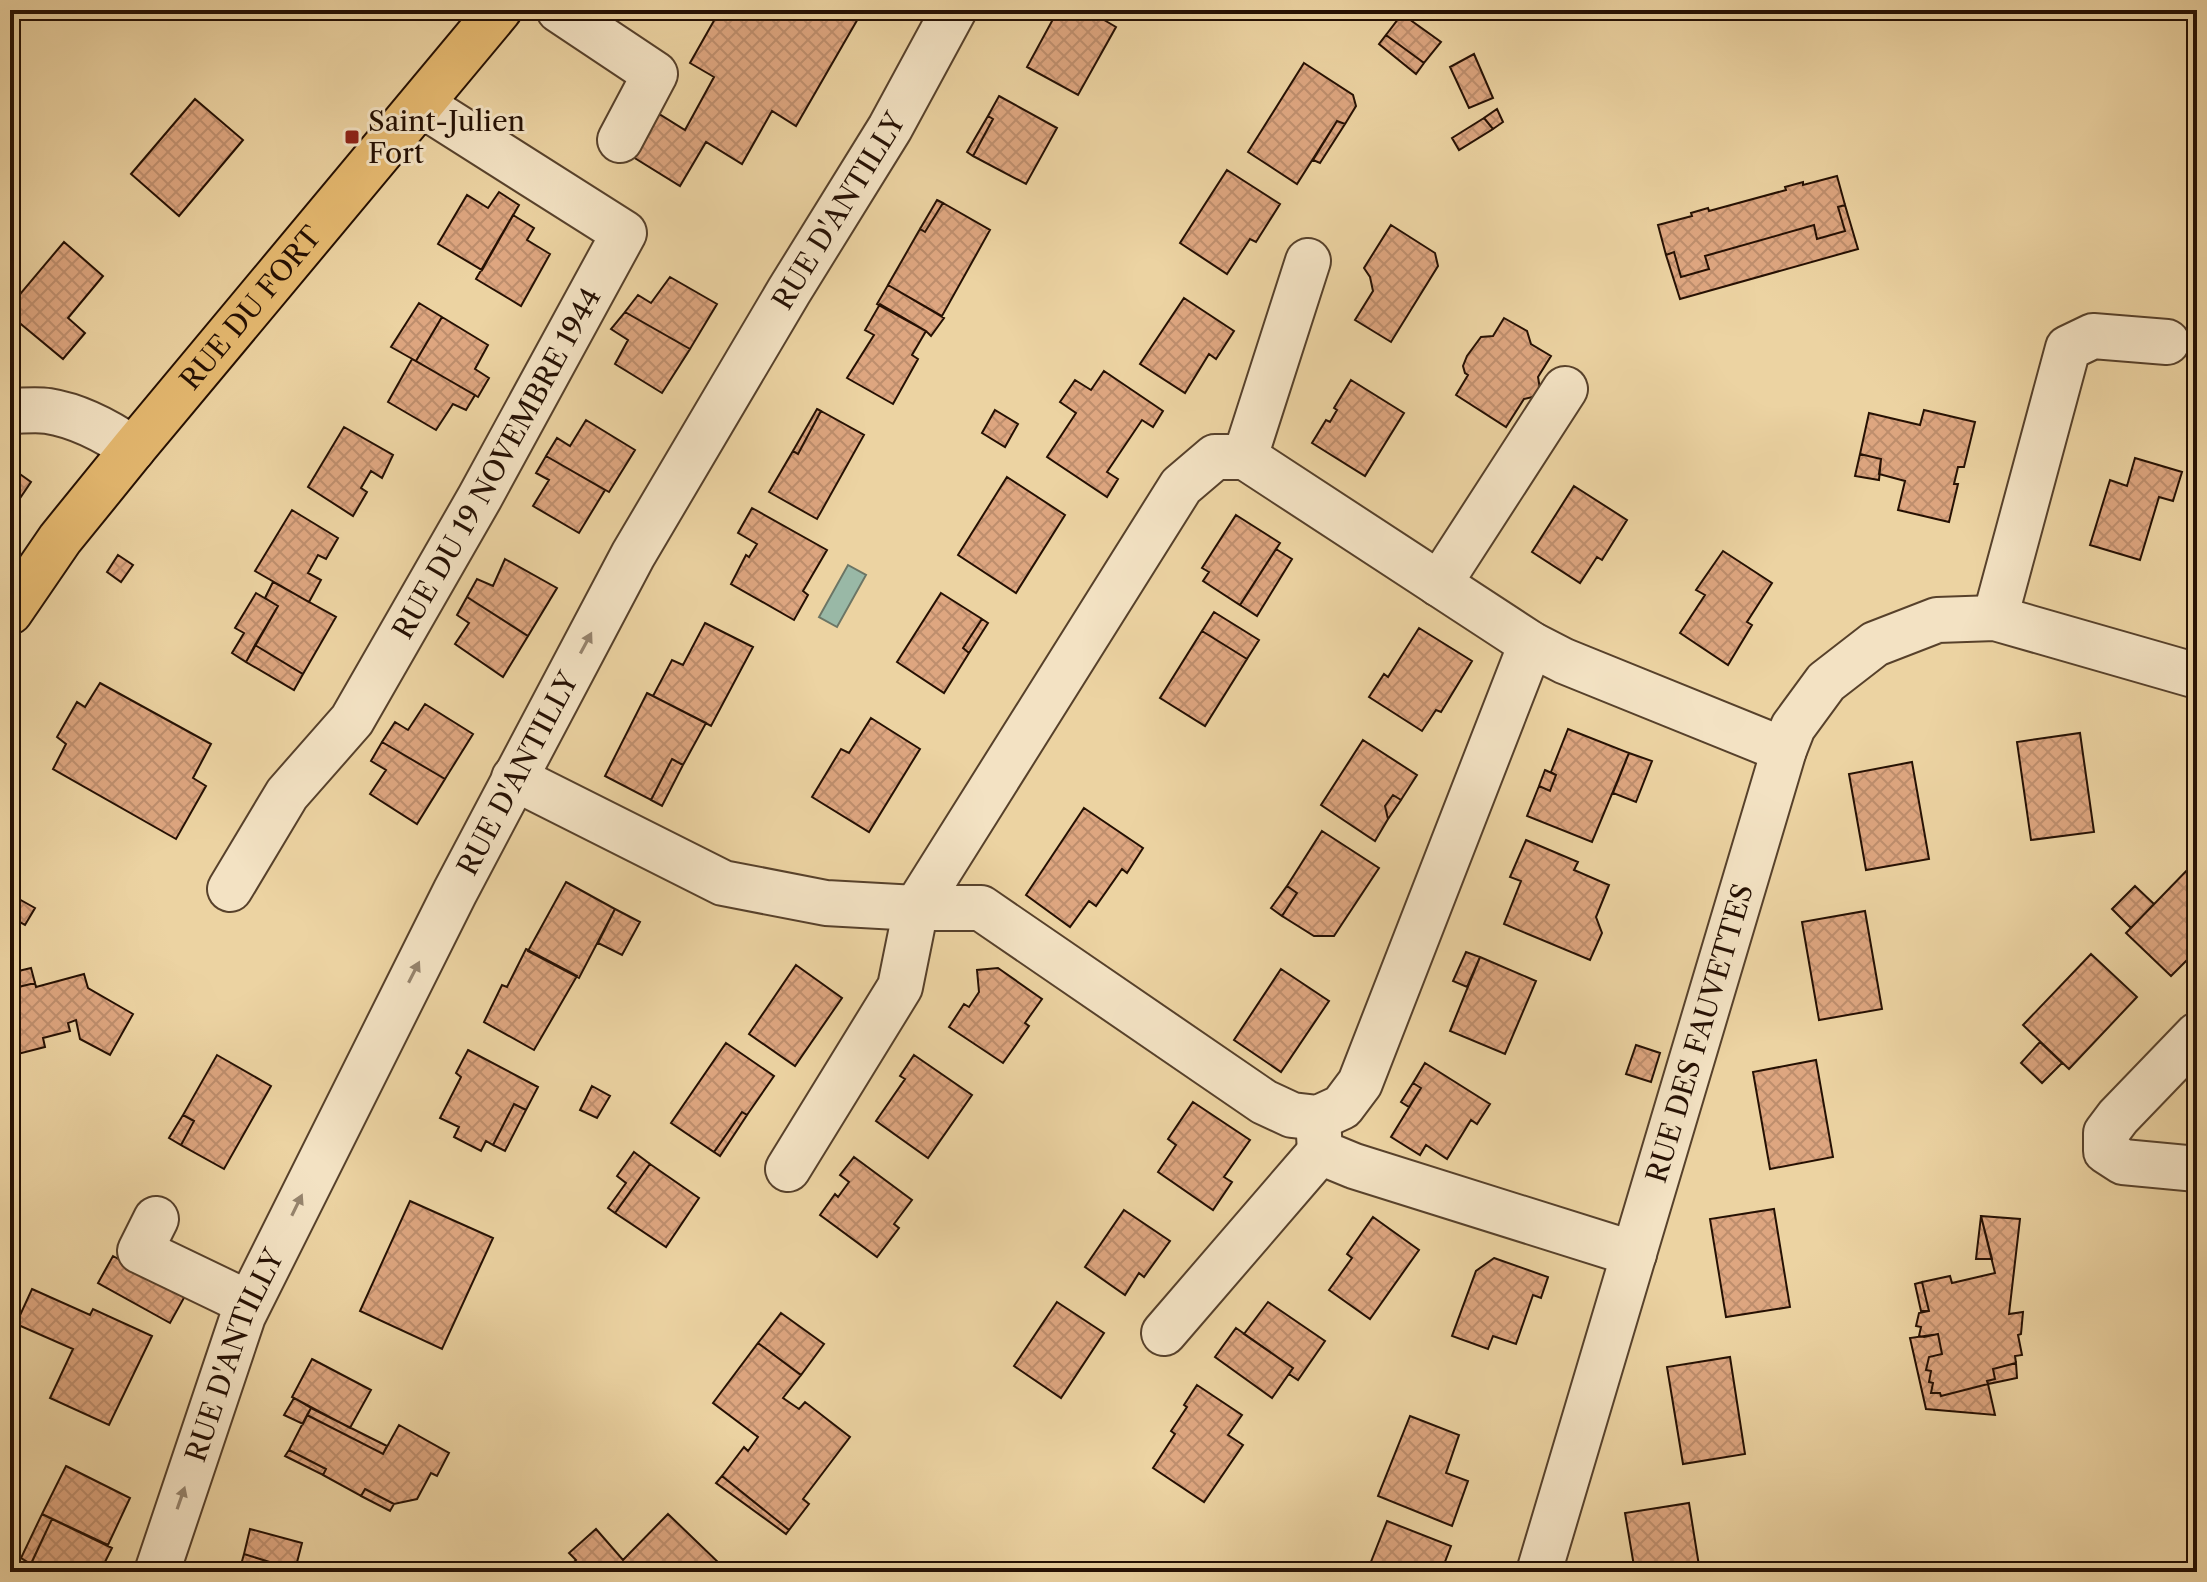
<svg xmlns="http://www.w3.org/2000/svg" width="2207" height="1582" viewBox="0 0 2207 1582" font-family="'Libre Caslon Text',serif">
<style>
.water{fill:#99b8a6;stroke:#6b7565;stroke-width:2}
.building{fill:url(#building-cross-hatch);stroke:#251003;stroke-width:2}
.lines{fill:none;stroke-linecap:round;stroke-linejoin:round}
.minor-casing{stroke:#57412b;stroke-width:48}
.major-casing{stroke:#251003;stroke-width:48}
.minor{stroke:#f3e2c3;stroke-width:44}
.major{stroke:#e6ba71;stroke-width:44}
.oneway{fill:#96846d}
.poi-dot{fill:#8f2418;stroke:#f3e2c3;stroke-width:3}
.labels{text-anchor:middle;stroke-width:6;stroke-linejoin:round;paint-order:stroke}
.poi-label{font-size:28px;fill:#251003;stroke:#f3e2c3;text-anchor:start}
.street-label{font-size:28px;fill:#251003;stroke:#f3e2c3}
</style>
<defs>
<pattern id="building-cross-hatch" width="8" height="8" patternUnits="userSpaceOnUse" patternTransform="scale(2)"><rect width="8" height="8" fill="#dea680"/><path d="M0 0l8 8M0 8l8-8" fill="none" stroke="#be8e6d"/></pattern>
</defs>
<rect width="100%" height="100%" fill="#ecd3a2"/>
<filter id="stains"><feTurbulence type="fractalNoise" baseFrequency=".0025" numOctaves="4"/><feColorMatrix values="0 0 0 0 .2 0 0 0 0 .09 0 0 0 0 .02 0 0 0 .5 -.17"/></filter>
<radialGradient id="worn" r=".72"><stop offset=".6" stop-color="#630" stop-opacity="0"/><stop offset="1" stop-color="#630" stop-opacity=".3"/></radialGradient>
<path class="water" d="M848,565L866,575L837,627L819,617Z"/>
<path class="building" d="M720,10H863L796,126L772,111L742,164L706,142L680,186L633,157L659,114L685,130L714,77L690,63Z
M1058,10H1087L1116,27L1078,95L1027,67Z
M1402,14L1441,42L1424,63L1386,35Z
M1386,35L1424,63L1416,74L1379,44Z
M1474,54L1493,98L1469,108L1450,67Z
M1304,63L1353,95L1356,106L1345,124L1337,121L1297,184L1248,152Z
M999,96L1057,128L1026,184L973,156L993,119L988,116Z
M195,99L243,140L179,216L131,174Z
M1497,109L1503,122L1493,129L1484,118Z
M988,116L993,119L973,156L967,152Z
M1484,118L1493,129L1459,150L1452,138Z
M1337,121L1345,124L1320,163L1313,160Z
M1227,170L1280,204L1256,242L1250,239L1227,274L1180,243Z
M1837,176L1845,205L1838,207L1845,231L1817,239L1814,225L1705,256L1709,269L1681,277L1674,252L1666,255L1658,225L1692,216L1691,213L1708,208L1709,211L1786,190L1785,187L1803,182V185Z
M499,192L519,205L482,270L438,244L467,195L488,208Z
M937,200L943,203L925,232L920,229Z
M943,203L990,230L942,316L888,285L920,229L925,232Z
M1845,205L1858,249L1680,299L1666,255L1674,252L1681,277L1709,269L1705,256L1814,225L1817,239L1845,231L1838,207Z
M513,215L534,228L527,240L550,254L521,306L476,279Z
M1391,225L1435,253L1438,266L1391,342L1355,320L1373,291L1370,277L1364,268Z
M64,242L103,276L68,318L85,333L63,359L10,315V306Z
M670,277L717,304L690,349L625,312L638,295L651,303Z
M888,285L944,318L931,336L926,331L877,304Z
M1184,298L1234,331L1216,359L1209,354L1185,393L1140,364Z
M419,303L442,317L416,361L391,347Z
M880,304L926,331L912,355L918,359L893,404L847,378L874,335L865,330Z
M625,312L690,349L662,393L615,364L628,340L611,329Z
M442,317L488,345L475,369L489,378L478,397L416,361Z
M1504,318L1527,331L1531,344L1551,356L1538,377L1541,395L1524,399L1506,427L1456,395L1468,375L1465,373L1463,366L1467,356L1481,337L1493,336Z
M412,359L475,395L466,410L453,404L436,430L388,402Z
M1104,371L1163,411L1153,427L1142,420L1107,472L1118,479L1107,497L1047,457L1076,413L1060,402L1075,380L1091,390Z
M1351,380L1404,413L1365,476L1312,443L1326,420L1330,422L1337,410L1334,408Z
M817,409L821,411L798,454L793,451Z
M995,410L1018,424L1005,447L982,433Z
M1924,410L1975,422L1964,467H1958L1954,484H1958L1949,522L1898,510L1905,481L1879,474L1881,459L1860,454L1869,413L1920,425Z
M821,411L864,435L817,519L769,492L793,451L798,454Z
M586,420L635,450L609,492L546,456L557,438L570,446Z
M344,427L393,455L382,478L371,471L361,488L367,492L353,516L308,487Z
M1860,454L1881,459L1879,480L1855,476Z
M546,456L605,490L579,533L533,506L549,480L536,473Z
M2135,458L2182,472L2173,501L2159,497L2140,560L2090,545L2110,480L2127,486Z
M10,467L31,482L10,513Z
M1007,477L1065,515L1016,593L958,555Z
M1574,486L1627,520L1602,560L1597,557L1580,583L1532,552Z
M752,508L827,550L803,591L808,595L794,620L731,584L746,555L749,557L757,544L738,533Z
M292,510L338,538L326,559L318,555L308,573L321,580L309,602L255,571Z
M1236,515L1280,543L1240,605L1203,581L1209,572L1202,568Z
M1276,549L1292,559L1257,616L1240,605Z
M1723,551L1772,583L1747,622L1752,625L1728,665L1680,633L1705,595L1696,590Z
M118,555L133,565L121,582L107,572Z
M505,559L557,588L528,636L467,597L477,579L493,586Z
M273,582L336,617L303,674L255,645L278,606L265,598Z
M256,593L278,606L246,662L232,653L244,633L235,628Z
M941,593L982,619L963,648L969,653L944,693L897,662Z
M467,597L528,636L503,677L455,644L469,623L457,615Z
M1214,612L1259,640L1247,659L1202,631Z
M982,619L988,623L969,653L963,648Z
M705,623L753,647L711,726L653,696L672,660L683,665Z
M1419,628L1472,661L1441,712L1436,710L1422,731L1369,697L1384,674L1388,677Z
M1202,631L1247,659L1205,726L1160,698Z
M255,645L303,674L294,690L246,662Z
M100,683L211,744L193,778L206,786L176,839L53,769L66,744L57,737L77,702L85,707Z
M647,693L706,723L683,765L672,759L651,800L605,776Z
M425,704L473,734L445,779L382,742L395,722L408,730Z
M871,718L920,749L869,832L812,797L841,749L849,753Z
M1568,729L1629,753L1592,842L1527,816L1539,786L1550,791L1556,775L1551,772Z
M2080,733L2094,832L2031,840L2017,742Z
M1363,740L1417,775L1401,800L1393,795L1385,806L1388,819L1375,841L1321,805Z
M382,742L445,779L417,824L370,794L386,770L371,761Z
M1629,753L1652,761L1636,802L1613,793Z
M672,759L683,765L662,806L651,800Z
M1912,762L1929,859L1866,870L1849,774Z
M1545,770L1556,775L1550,791L1539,786Z
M1393,795L1401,800L1388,819L1385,806Z
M1084,808L1143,848L1127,873L1122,869L1096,906L1089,901L1070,927L1026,895Z
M1322,831L1379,868L1334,936H1314L1282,916L1297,893L1287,886Z
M1526,840L1578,862L1574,870L1609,885L1596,917L1602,933L1590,960L1504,924L1521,881L1510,877Z
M2195,862L2197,864V950L2171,976L2126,933Z
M566,882L615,909L579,978L528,951Z
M1287,886L1297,893L1282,916L1271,908Z
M2135,886L2154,904L2131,928L2112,909Z
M10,894L35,908L25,925L10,917Z
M615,909L640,922L622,955L598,943Z
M1865,911L1882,1009L1819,1020L1802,922Z
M526,949L577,976L534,1050L484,1022L502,985L507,987Z
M1466,952L1480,957L1467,987L1453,981Z
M2091,954L2137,997L2069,1069L2023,1025Z
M1480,957L1536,981L1505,1054L1450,1031Z
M796,965L842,998L795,1066L749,1034Z
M31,968L35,983L10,989V973Z
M998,968L1042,999L1025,1023L1029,1026L1003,1063L949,1027L964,1004L969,1007L979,992L977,970Z
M1281,969L1329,1001L1281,1072L1234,1040Z
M84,974L88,988L133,1014L110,1055L80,1039L76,1020L68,1023L70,1031L43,1038L45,1047L10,1056V989L35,983L36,987Z
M2040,1042L2062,1063L2042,1083L2021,1063Z
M726,1043L774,1076L747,1115L742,1112L714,1152L671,1123Z
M1636,1045L1660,1053L1651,1082L1626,1074Z
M468,1050L538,1087L526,1110L514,1104L493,1145L486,1141L481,1151L454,1137L459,1127L440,1118L461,1077L456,1073Z
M217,1055L271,1086L224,1169L181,1145L194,1121L183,1115Z
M914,1055L972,1095L928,1158L876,1121L905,1079L900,1076Z
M1816,1060L1833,1157L1770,1169L1753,1072Z
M1425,1063L1490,1104L1477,1124L1471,1120L1447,1159L1426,1145L1420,1155L1391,1137L1421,1088L1413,1083Z
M1413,1083L1421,1088L1409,1107L1401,1102Z
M592,1086L610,1096L597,1118L580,1110Z
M1193,1102L1250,1140L1224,1177L1232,1182L1213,1210L1158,1172L1176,1145L1168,1139Z
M514,1104L526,1110L505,1151L493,1145Z
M742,1112L747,1115L720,1156L714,1152Z
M183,1115L194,1121L181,1145L169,1138Z
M634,1152L650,1164L615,1213L608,1208L626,1183L617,1176Z
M854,1157L912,1200L894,1224L899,1228L877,1257L820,1215L835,1194L838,1197L849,1182L840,1175Z
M650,1164L699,1198L666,1247L615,1213Z
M410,1201L493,1238L442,1349L360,1311Z
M1774,1209L1790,1307L1726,1317L1710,1219Z
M1124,1210L1170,1241L1144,1277L1139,1273L1125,1295L1085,1267Z
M1981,1216L1992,1259H1976Z
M1981,1216L2020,1219L2009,1314L2023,1312L2021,1334L2018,1335L2022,1355L2015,1356L2016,1363L1993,1369L1995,1379L1987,1381L1988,1384L1941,1396L1940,1393H1931L1933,1383L1929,1382L1931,1371L1926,1370L1929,1357L1942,1354L1938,1334L1924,1337L1919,1336L1921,1327L1916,1326L1919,1313L1929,1311L1922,1282L1950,1276L1952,1283L1995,1273Z
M1373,1217L1419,1250L1370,1319L1329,1290L1352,1258L1347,1254Z
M113,1256L185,1296L170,1323L98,1283Z
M1494,1258L1548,1277L1541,1298L1533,1295L1516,1344L1493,1336L1488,1349L1452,1336L1476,1271Z
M1922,1282L1929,1311H1921L1915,1284Z
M32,1289L90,1315L93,1309L152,1336L109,1425L50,1398L73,1349L16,1324Z
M1057,1302L1104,1333L1061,1398L1014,1366Z
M1268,1302L1325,1341L1298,1380L1289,1374L1293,1368L1244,1334Z
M781,1313L824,1344L801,1375L758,1343Z
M1236,1328L1293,1368L1272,1398L1215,1357Z
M1938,1334L1942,1354L1929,1357L1926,1370L1931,1371L1929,1382L1933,1383L1931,1393H1940L1941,1396L1988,1384L1995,1415L1926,1409L1910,1338Z
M758,1343L801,1375L783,1398L799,1409L805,1402L850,1437L803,1499L809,1504L789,1530L722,1476L744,1447L748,1451L758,1437L713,1403Z
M1730,1357L1745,1454L1683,1464L1667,1367Z
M312,1359L371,1390L350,1428L292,1397Z
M2016,1363L2017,1378L1988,1384L1987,1381L1995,1379L1993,1369Z
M1197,1385L1242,1415L1228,1435L1243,1445L1204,1502L1153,1468L1175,1434L1171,1431L1187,1407L1184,1405Z
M294,1398L311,1408L303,1424L284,1415Z
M311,1408L387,1446L383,1454L307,1415Z
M307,1415L383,1454L399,1425L449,1453L437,1476L431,1473L417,1499L394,1504L365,1489L361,1496L323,1475L326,1469L289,1450Z
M1410,1416L1459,1435L1446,1473L1468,1481L1452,1526L1378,1496Z
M289,1450L326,1469L323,1475L285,1456Z
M66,1466L130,1498L108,1545L42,1514Z
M722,1476L789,1530L786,1534L716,1483Z
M365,1489L394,1504L390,1511L361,1496Z
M1689,1503L1700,1572H1635L1625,1513Z
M42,1514L52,1519L31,1564L21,1558Z
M668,1514L721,1565L714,1572H564L576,1560L569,1553L596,1529L623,1560Z
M52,1519L112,1548L100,1572H27Z
M1387,1521L1451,1546L1443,1567L1437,1565L1434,1572H1367Z
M250,1529L302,1543L295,1570L244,1554Z
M244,1554L295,1570V1572H239Z"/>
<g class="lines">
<defs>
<g id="minor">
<path d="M559,10L655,74L620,140"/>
<path d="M10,411C22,411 36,409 48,411C79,416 107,431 133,449"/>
<path d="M1245,457L1531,644L1564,661L1784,750"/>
<path d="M1439,584L1565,389"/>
<path d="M1995,618L2068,348L2093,336L2167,342"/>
<path d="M514,778L723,883L826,903L916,908H981L1264,1102L1292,1115L1318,1118L1342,1107L1360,1083L1531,644"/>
<path id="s1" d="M230,889L287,794L352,720L480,497L624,233L422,105"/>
<path d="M2197,1035L2118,1117L2106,1133V1151L2123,1162L2197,1169"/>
<path d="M1318,1118L1320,1152L1354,1166L1634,1254"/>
<path d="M788,1169L900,987L916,908L1181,486L1215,457H1245L1308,261"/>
<path d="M156,1219L140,1251L248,1303"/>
<path d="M1164,1333L1320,1152"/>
<path id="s2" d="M157,1572L243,1316L455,892L633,555L789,291L890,128L954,10"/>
<path id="s3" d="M1539,1572L1784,750L1793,727L1826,682L1875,644L1937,620L1995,618L2197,676"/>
</g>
<g id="major">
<path id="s4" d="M10,612L60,539L133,449L499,10"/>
</g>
</defs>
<use href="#minor" class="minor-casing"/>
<use href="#major" class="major-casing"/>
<use href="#minor" class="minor"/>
<use href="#major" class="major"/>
</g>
<defs><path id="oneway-solid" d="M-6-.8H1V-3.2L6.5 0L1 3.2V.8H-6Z" transform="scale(2)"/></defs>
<g class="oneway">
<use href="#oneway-solid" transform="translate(586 643) rotate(-62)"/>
<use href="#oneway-solid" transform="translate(414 972) rotate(-63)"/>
<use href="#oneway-solid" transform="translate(297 1205) rotate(-64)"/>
<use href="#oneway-solid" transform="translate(181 1498) rotate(-71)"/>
</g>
<rect class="poi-dot" x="344" y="129" width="16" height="16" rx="4"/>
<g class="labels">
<g class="poi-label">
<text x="368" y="131">Saint-Julien<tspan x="368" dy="32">Fort</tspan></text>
</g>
<g class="street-label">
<text dy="10" stroke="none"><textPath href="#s2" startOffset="1526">RUE D'ANTILLY</textPath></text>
<text dy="10" stroke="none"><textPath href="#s4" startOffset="388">RUE DU FORT</textPath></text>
<text dy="10" stroke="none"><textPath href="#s1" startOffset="504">RUE DU 19 NOVEMBRE 1944</textPath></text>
<text dy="10" stroke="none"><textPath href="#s2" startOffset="878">RUE D'ANTILLY</textPath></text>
<text dy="10" stroke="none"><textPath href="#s3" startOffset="562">RUE DES FAUVETTES</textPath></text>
<text dy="10" stroke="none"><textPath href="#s2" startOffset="230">RUE D'ANTILLY</textPath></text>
</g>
</g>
<rect width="2207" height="1582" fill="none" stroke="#ecd3a2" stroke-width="40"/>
<rect x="12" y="12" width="2183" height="1558" fill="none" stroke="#251003" stroke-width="4"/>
<rect x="20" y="20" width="2167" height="1542" fill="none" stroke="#251003" stroke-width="2"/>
<rect width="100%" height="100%" filter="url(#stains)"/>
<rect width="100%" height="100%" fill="url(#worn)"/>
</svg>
